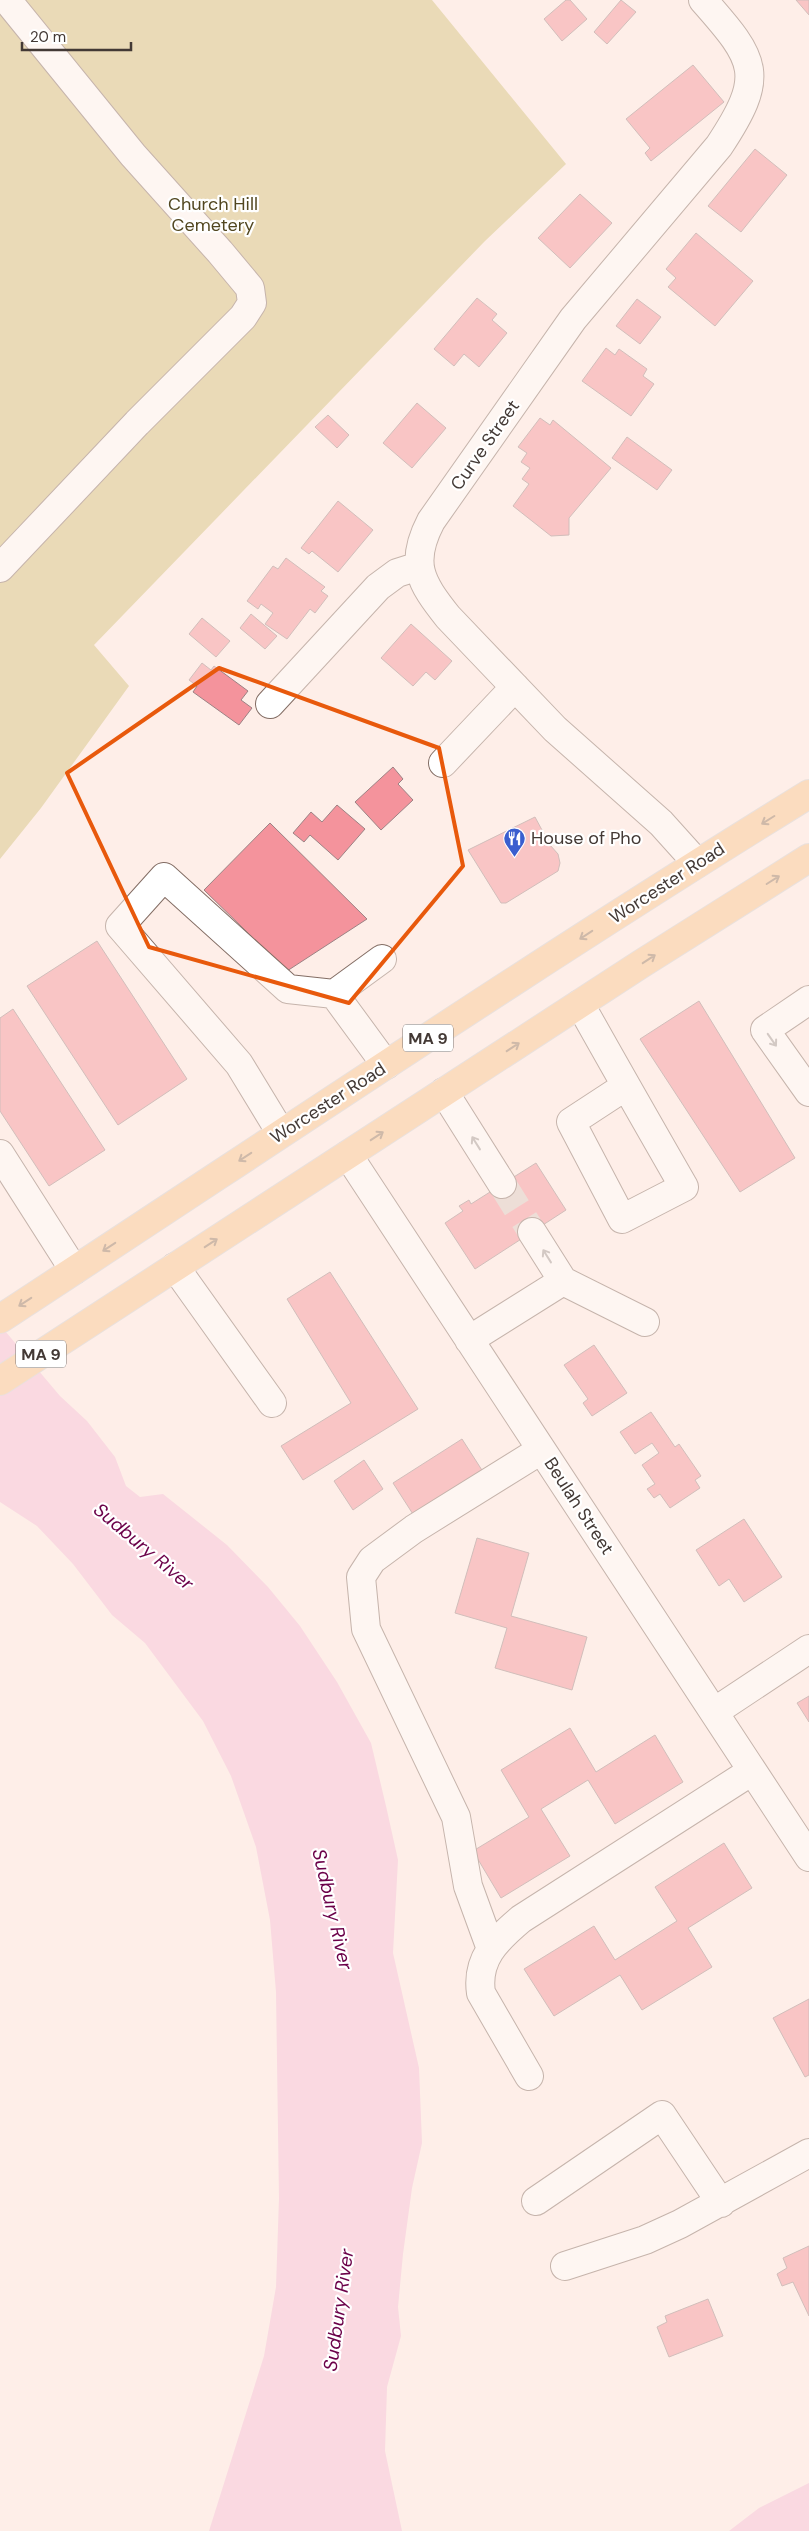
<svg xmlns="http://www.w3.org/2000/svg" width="809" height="2531" viewBox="0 0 809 2531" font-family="'DM Sans',sans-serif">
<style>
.green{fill:#d2c07d}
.water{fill:#f5bfda}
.building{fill:#f4939c;stroke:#9c8284}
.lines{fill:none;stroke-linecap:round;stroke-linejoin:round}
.minor-tunnel{stroke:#d9cac4;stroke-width:28;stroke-dasharray:28 14;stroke-linecap:butt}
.minor-casing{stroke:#836d64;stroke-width:30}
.highway-casing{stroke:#d2cfcf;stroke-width:30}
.minor{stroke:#fff;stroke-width:28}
.highway{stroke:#f9c58e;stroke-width:28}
.oneway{stroke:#95785d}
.oneway2{stroke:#a19c9a}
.marked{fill:none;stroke:#e8590c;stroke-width:4;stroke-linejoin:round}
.labels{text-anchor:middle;stroke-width:4.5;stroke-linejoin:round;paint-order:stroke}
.shield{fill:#fff;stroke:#7b7472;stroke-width:1}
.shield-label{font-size:16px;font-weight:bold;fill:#433935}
.park-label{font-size:18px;fill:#524720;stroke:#fff}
.street-label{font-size:18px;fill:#433935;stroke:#fff}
.poi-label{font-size:18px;fill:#433935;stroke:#fff;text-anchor:start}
.water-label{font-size:19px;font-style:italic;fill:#6b0149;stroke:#fff}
</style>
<rect width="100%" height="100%" fill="#feeee8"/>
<path class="green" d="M0,0H432L566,164L485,241L94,645L129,686L41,808L0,859Z"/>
<path class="water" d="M0,1325L60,1396L87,1421L115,1457L126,1486L140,1497L163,1494L227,1545L268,1587L300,1626L337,1682L371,1743L386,1806L398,1860L393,1953L419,2068L422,2143L412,2188L403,2254L398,2307L401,2336L387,2387L385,2451L402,2531H209L264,2356L276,2287L279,2198L276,1992L270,1920L256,1847L231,1776L203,1721L145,1643L112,1615L73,1564L37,1526L0,1502Z
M809,2483V2531H729L759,2508Z"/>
<path class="building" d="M566,0H570L587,19L562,41L544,19Z
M621,0L636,12L607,44L594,32Z
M796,0H809V15Z
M693,65L724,102L651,161L645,153L650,148L626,119Z
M755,149L787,175L741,232L708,206Z
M580,194L612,223L570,268L538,238Z
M696,233L753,281L715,326L668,287L676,278L666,269Z
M477,298L497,314L492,320L507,333L479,367L464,354L454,366L434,349Z
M637,299L661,317L640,344L616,326Z
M606,348L615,355L619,349L647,369L643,376L654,384L631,416L582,381Z
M417,403L446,428L412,468L383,443Z
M328,415L349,435L337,448L315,427Z
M540,418L550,425L553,420L611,468L569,518V535L551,536L513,506L529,484L522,479L530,468L521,462L527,453L518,447Z
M627,437L672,470L657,490L612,458Z
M338,501L373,530L338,572L312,551L309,554L301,548Z
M286,558L325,587L321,591L328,596L315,613L310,609L287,639L265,624L273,613L261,604L258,609L247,601L273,566L278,569Z
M251,614L277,636L265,649L240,628Z
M202,618L230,641L216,657L189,634Z
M411,624L452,661L435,680L426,672L413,686L381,658Z
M202,663L211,670L214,666L248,691L241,700L252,708L239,725L193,692L197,686L189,680Z
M393,767L403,779L398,784L413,800L381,830L355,802Z
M337,805L365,829L338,860L310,835L304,842L293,833L311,812L322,822Z
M535,817L550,845L558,854L560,863L558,871L506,903H501L468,850Z
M270,823L367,919L287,971L204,890Z
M97,941L187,1079L118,1125L27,986Z
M699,1001L795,1158L740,1192L640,1039Z
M13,1009L105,1150L49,1186L0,1111V1018Z
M536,1163L566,1210L475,1269L445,1223L463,1211L459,1206L469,1200L471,1204Z
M330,1272L418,1409L303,1480L281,1446L351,1403L287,1299Z
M594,1345L627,1393L592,1416L583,1403L588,1399L564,1365Z
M651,1412L675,1447L679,1444L701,1476L695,1480L700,1488L670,1508L660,1494L654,1498L647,1489L655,1484L642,1465L659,1453L652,1443L635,1454L620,1432Z
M462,1439L487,1478L418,1522L393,1483Z
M364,1460L383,1489L353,1510L334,1481Z
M744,1519L782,1577L744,1602L729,1579L719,1586L696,1550Z
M477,1538L529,1553L511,1616L587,1637L572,1690L495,1668L507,1628L455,1613Z
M809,1696V1722L797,1703Z
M570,1728L596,1772L655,1735L683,1782L615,1824L588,1780L541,1809L570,1856L501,1898L473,1851L529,1817L501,1770Z
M724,1843L752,1888L688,1928L712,1967L642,2010L620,1975L554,2016L524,1969L594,1926L615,1960L677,1921L655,1887Z
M809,1999V2075L805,2077L773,2018Z
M809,2246V2316L793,2282L782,2286L777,2274L787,2268L783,2258Z
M708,2299L723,2336L669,2357L657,2327L667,2322L665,2316Z"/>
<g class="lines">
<path class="minor-tunnel" d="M502,1184L532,1232"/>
<defs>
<path id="minor" d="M0,568L137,423L243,317L252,303L250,288L220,252L133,155L7,0
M270,704L378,587L397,573L419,566
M443,763L515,687
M697,863L661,823L555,729L448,617C420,582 409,563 431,521L573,319L719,146C766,75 757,61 703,0
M334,994L382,959
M809,1000L765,1030L809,1092
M580,1004C614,1065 649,1126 684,1187L622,1219L571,1122L626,1086
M444,1092L502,1184
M281,1133L239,1064L120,926L164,877L288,989L334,994L386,1065
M0,1154L74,1270
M348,1155L809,1857
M532,1232L563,1281
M175,1267L272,1403
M469,1340L563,1281L645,1322
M714,1712L809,1649
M491,1949L468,1886L456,1817L366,1629L361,1577L372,1560L414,1529L541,1450
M529,2076L481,1993C476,1959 496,1940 521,1919L752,1771
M536,2201L662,2115L721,2203
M565,2266L645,2240L680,2224L809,2153"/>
<path id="highway" d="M0,1319C269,1143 535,963 809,794
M0,1381L641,964L809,858"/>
</defs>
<use href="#minor" class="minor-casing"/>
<use href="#highway" class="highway-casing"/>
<use href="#minor" class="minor"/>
<use href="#highway" class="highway"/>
</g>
<defs><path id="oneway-shaft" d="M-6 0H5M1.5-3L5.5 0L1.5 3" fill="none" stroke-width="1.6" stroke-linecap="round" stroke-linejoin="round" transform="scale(1.25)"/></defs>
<g class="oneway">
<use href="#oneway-shaft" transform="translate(768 820) rotate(148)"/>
<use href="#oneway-shaft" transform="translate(773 880) rotate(-32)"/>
<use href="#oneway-shaft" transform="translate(586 935) rotate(147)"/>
<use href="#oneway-shaft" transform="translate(649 959) rotate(-33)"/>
<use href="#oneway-shaft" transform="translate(513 1047) rotate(-33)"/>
<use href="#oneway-shaft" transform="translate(377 1136) rotate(-33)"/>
<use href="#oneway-shaft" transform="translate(245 1157) rotate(147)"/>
<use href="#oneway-shaft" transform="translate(211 1243) rotate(-33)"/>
<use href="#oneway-shaft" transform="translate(109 1247) rotate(147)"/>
<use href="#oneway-shaft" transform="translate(25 1302) rotate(147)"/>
</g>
<g class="oneway2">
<use href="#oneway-shaft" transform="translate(772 1040) rotate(55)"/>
<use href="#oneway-shaft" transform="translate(476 1143) rotate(-122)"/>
<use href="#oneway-shaft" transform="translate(547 1256) rotate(-122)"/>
</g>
<path d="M0 0H809V2531H0ZM219,668L439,748L463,866L349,1003L149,947L67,773Z" fill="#feeee8" fill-opacity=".55" fill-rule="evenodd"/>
<path class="marked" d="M219,668L439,748L463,866L349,1003L149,947L67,773Z"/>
<defs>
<symbol id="restaurant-pin" viewBox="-11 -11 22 30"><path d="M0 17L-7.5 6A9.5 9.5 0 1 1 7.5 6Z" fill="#3a5ecf" stroke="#fff"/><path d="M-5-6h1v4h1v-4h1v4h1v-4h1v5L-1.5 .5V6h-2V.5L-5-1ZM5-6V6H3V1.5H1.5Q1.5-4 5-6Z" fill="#fff"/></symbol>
</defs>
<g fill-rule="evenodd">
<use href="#restaurant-pin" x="502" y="826" width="25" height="34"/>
</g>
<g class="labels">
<g class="shield">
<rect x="403" y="1024.5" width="50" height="27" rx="4"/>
<rect x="16" y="1340.5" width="50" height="27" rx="4"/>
</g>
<g class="shield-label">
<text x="428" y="1044">MA 9</text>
<text x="41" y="1360">MA 9</text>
</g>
<g class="park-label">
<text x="213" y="210">Church Hill<tspan x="213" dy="21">Cemetery</tspan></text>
</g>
<g class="street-label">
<text transform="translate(485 445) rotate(-55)" y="6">Curve Street</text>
<text transform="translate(667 883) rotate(-33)" y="6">Worcester Road</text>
<text transform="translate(328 1103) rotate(-33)" y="6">Worcester Road</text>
<text transform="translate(579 1506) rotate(57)" y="6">Beulah Street</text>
</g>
<g class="poi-label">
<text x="531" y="844">House of Pho</text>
</g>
<g class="water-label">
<text transform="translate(144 1546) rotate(40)" y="7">Sudbury River</text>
<text transform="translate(333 1909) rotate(77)" y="7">Sudbury River</text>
<text transform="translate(338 2310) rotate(-82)" y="7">Sudbury River</text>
</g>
</g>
<path d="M22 42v8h109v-8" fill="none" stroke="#433935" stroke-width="2.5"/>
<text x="30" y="42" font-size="15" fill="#433935" stroke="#ffffff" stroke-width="4" paint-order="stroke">20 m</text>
</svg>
